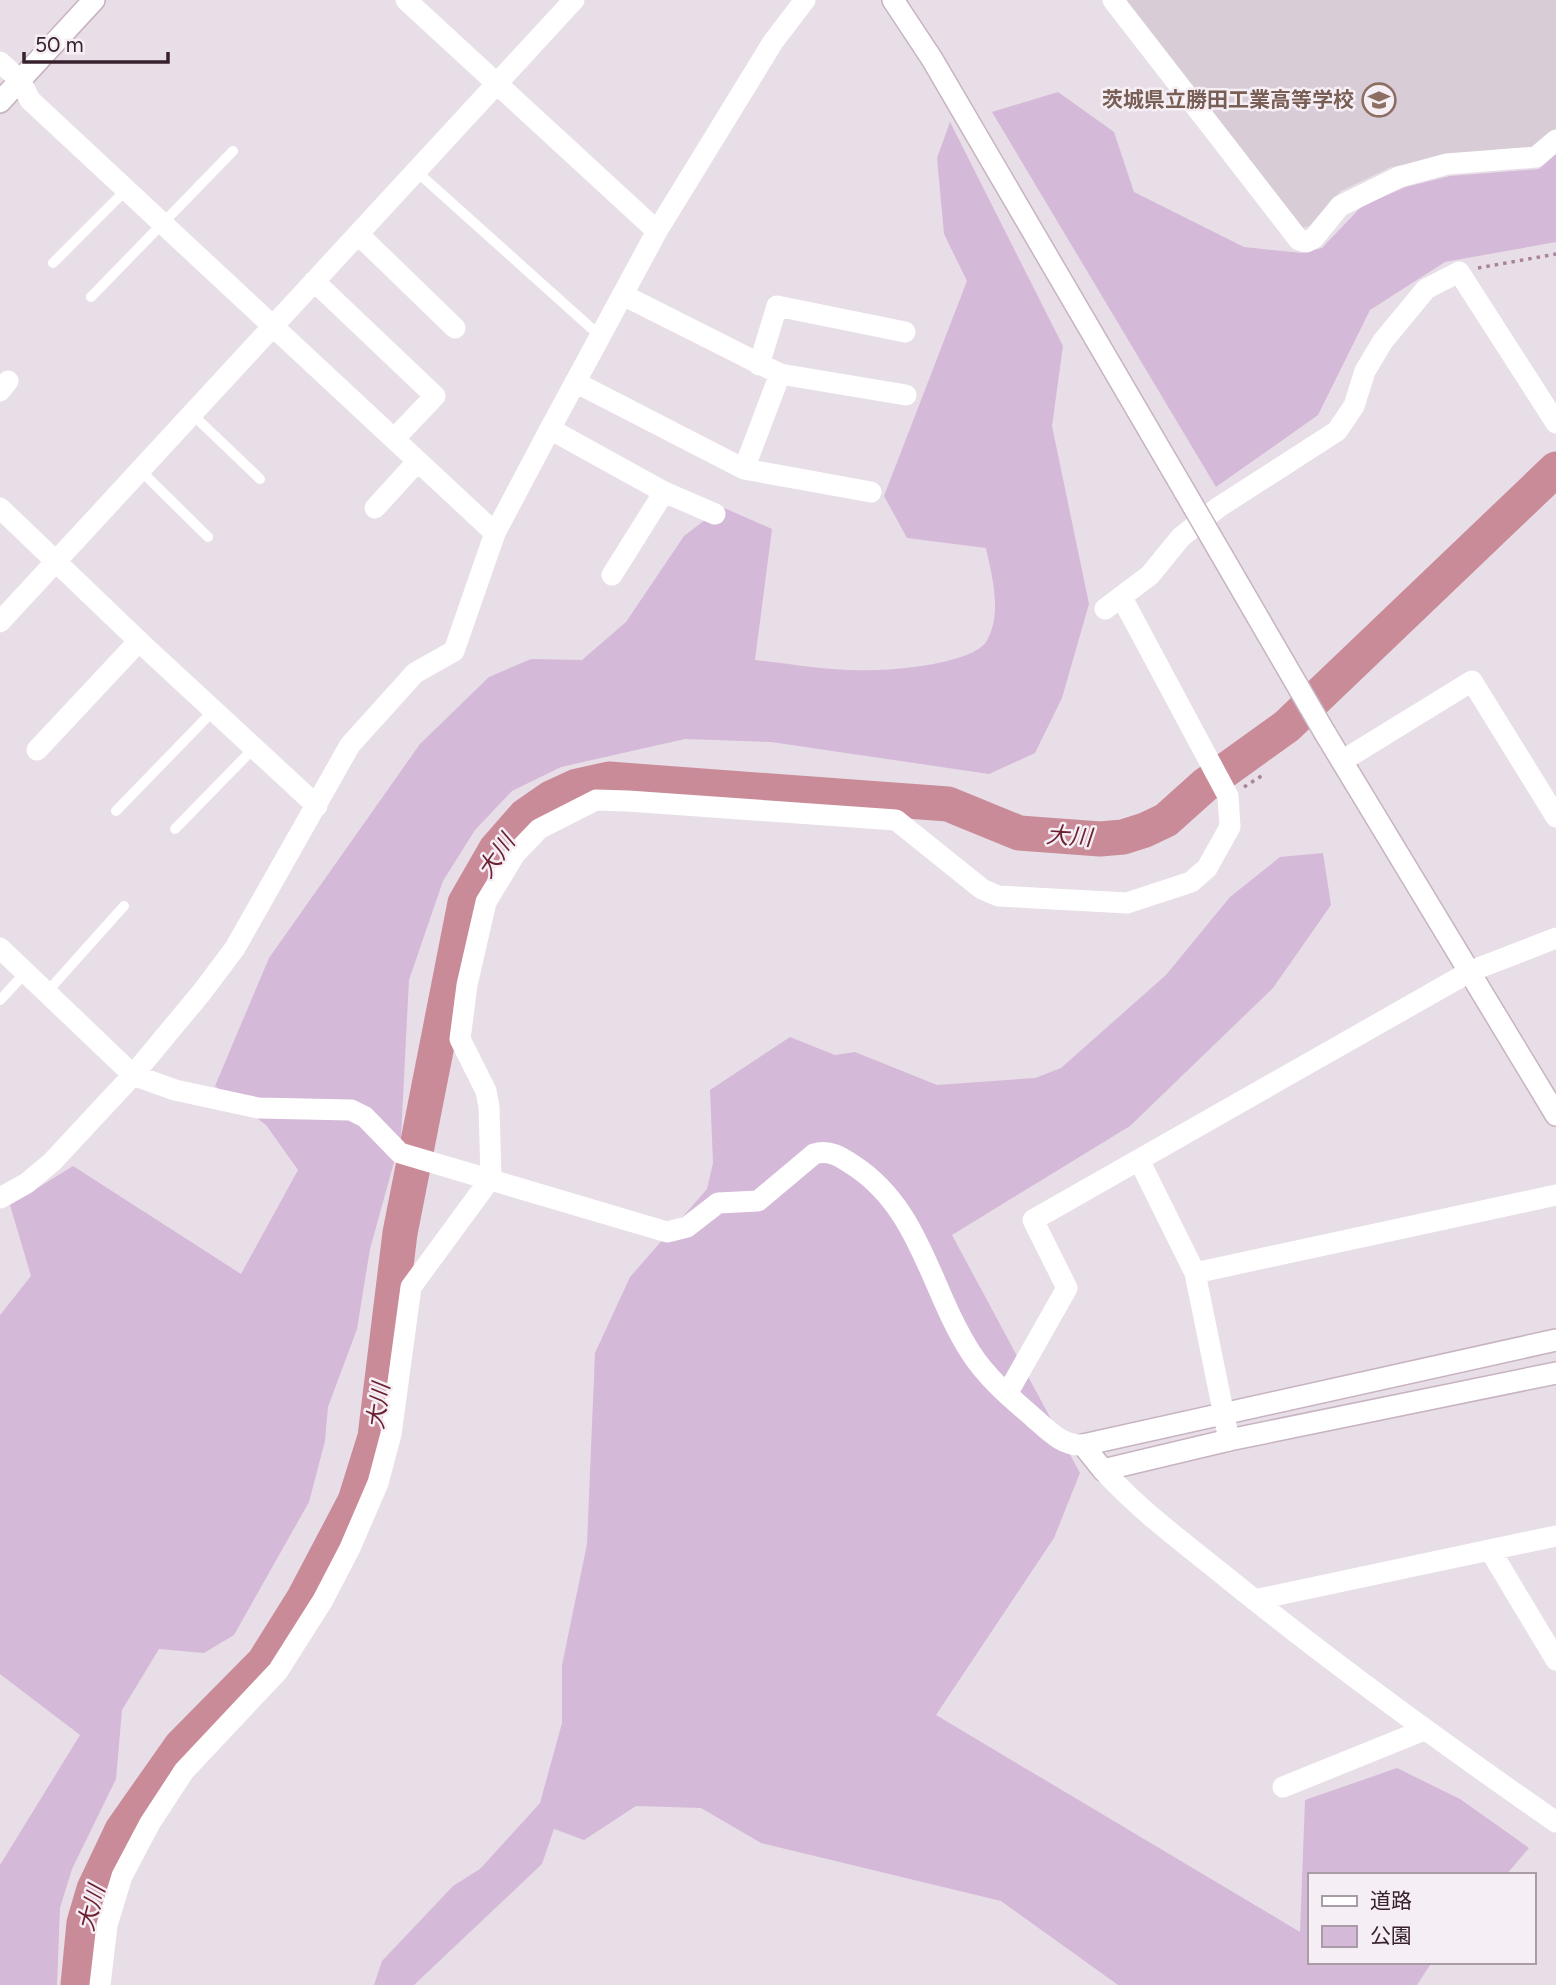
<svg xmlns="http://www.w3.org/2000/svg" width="1556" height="1985" viewBox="0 0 1556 1985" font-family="Figtree,'Noto Sans JP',sans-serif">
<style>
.built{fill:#d8cdd6}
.green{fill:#d5b9d8}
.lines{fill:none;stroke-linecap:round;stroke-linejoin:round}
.river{stroke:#c98b98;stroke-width:35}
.secondary-casing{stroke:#c7b3c2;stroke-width:24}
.path{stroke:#a9829d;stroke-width:3.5;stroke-dasharray:3.5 5;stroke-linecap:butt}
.lane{stroke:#fff;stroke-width:10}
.street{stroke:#fff;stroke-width:21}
.secondary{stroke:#fff;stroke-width:21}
.secondary-bridge-casing{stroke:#c7b3c2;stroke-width:24;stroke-linecap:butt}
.secondary-bridge{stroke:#fff;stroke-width:21}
.labels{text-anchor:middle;stroke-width:5;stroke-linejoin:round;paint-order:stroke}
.education-label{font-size:21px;font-weight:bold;fill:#785e54;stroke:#f6eef5;text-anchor:end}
.water-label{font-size:23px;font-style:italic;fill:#6c2231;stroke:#f6eef5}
</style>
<rect width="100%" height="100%" fill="#e8dee7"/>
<path class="built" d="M1125,0H1556V130L1533,148L1501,149L1391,167L1341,191L1309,226L1299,229Z"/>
<path class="green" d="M1058,92L1114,132L1134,192L1244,247L1302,253L1322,248L1362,206L1406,187L1450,176L1539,169L1556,154V242L1445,262L1370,310L1318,415L1216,487L992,112Z
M950,122L1063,346L1052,426L1089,604L1062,698L1035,753L989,774L771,742L685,739L561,767L512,791L475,830L443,881L409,980L401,1137L370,1249L357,1329L328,1407L325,1441L309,1502L234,1635L204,1653L159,1649L122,1710L116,1779L72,1869L60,1908L57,1985H0V1865L80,1735L0,1674V1315L31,1276L10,1205L73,1166L241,1274L298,1170L266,1125L215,1086L269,958L420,744L489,677L531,659L582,660L626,622L684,536L722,507L772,529L755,660C794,664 835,672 873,670C898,670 972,663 986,642C1003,614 992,577 986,548L907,538L884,496L967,281L944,234L937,158Z
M1323,853L1331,905L1273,988L1130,1126L952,1235L1080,1473L1054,1538L936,1715L1300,1932L1305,1800L1397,1768L1460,1799L1529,1848L1506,1875H1309V1962H1432L1417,1985H1118L1001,1901L761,1843L701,1808L636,1806L584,1840L554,1829L542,1864L414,1985H374L382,1961L453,1886L480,1869L540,1803L562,1723V1665L587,1544L595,1353L630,1277L707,1189L713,1163L710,1090L790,1037L835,1055L855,1052L937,1085L1035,1078L1061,1068L1166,975L1230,897L1280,857Z"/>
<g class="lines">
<path class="river" d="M78,1985L84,1923L94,1889L122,1830L181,1746L264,1662L304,1598L355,1501L375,1437L400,1233L465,903L496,849L525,816L551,798L577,786L609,779L948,804L1019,833L1100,839L1123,837L1145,830L1166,820L1205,785L1287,726L1556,469"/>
<defs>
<path id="secondary" d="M893,0L932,59L1185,492
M0,102L94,0
M1325,733L1556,1115
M1556,1340L1083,1445L1103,1470L1229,1440L1556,1373"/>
</defs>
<use href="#secondary" class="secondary-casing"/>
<path class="path" d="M1478,268L1556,254
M1244,787L1263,775"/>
<path class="lane" d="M416,171L600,336
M53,263L126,190
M91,297L233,151
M192,414L260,479
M140,470L208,537
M116,811L213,711
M175,829L254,748
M47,992L124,906
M0,1000L26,972"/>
<path class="street" d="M406,0L657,231
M1113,0L1299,240L1306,242L1314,238L1340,206L1399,177L1447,164L1536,157L1556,140
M0,62L20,80L30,100L495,533
M358,234L455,328
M314,281L435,396L394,439
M623,295L780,374L906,395
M759,365L777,306L905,332
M575,382L744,469L871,492
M0,391L8,381
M550,429L664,492L715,514
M744,469L780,374
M0,508L144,646L317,806
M375,508L417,462
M612,575L664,492
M1105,609L1150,575L1181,537L1219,507L1337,431L1354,406L1365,371L1383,341L1426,289L1459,272L1556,423
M0,622L574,0
M37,750L139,641
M1342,761L1472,681L1556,817
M0,948L133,1075L175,1090L258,1108L351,1110L365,1117L400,1153L667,1232L687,1227L718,1203L758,1201L814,1154C829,1149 841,1157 853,1165C921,1209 930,1290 971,1353C987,1378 1011,1398 1034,1418C1049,1431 1062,1446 1083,1445
M1139,1160L1195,1273L1229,1440
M0,1198L27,1183L52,1162L133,1075L202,992L235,948L350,745L415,673L454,651L495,533L550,429L657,231L773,42L805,0
M1195,1273L1556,1195
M1007,1394L1067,1288L1033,1220L1471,971L1556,938
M1103,1470C1141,1512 1187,1545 1231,1581C1336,1666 1445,1745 1556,1822
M1490,1550L1556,1660
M1254,1600L1556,1536
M1283,1787L1424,1730
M100,1985L107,1925L122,1876L150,1823L184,1771L278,1671L323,1600L350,1548L378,1483L391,1434L411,1287L491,1178L489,1107L486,1091L460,1039L467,985L486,902L515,854L539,829L596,800L628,801L896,820L982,889L998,896L1127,903L1191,882L1207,868L1230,827L1228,796L1122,598"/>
<use href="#secondary" class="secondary"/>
<defs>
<path id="secondary-bridge" d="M1185,492L1325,733"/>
</defs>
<use href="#secondary-bridge" class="secondary-bridge-casing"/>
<use href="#secondary-bridge" class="secondary-bridge"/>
</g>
<defs>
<symbol id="school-ring" viewBox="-11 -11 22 22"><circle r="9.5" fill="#f6eef5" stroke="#8d6e63" stroke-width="1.5"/><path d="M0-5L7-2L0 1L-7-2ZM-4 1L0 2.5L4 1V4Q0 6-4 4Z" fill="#8d6e63"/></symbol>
</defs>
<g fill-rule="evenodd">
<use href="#school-ring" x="1360" y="81" width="38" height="38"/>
</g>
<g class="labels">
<g class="education-label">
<text x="1354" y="107">茨城県立勝田工業高等学校</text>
</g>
<g class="water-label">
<text transform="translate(1069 836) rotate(4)" y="8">大川</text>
<text transform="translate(496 856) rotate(-55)" y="8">大川</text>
<text transform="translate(378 1406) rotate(-82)" y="8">大川</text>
<text transform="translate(91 1908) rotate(-75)" y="8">大川</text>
</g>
</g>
<rect x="1308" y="1873" width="228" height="91" fill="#f6eef5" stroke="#aa9ca6" stroke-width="2"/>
<rect x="1322" y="1896" width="35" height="10" fill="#ffffff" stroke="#aa9ca6" stroke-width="2"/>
<text x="1370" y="1908" font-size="21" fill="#37212f">道路</text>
<rect x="1322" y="1926" width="35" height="21" fill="#d5b9d8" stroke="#aa9ca6" stroke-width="2"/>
<text x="1370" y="1943" font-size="21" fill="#37212f">公園</text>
<path d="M24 52v10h144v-10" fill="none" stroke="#37212f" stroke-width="3.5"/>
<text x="35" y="52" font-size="21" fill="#37212f" stroke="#f6eef5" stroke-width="5" paint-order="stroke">50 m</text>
</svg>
